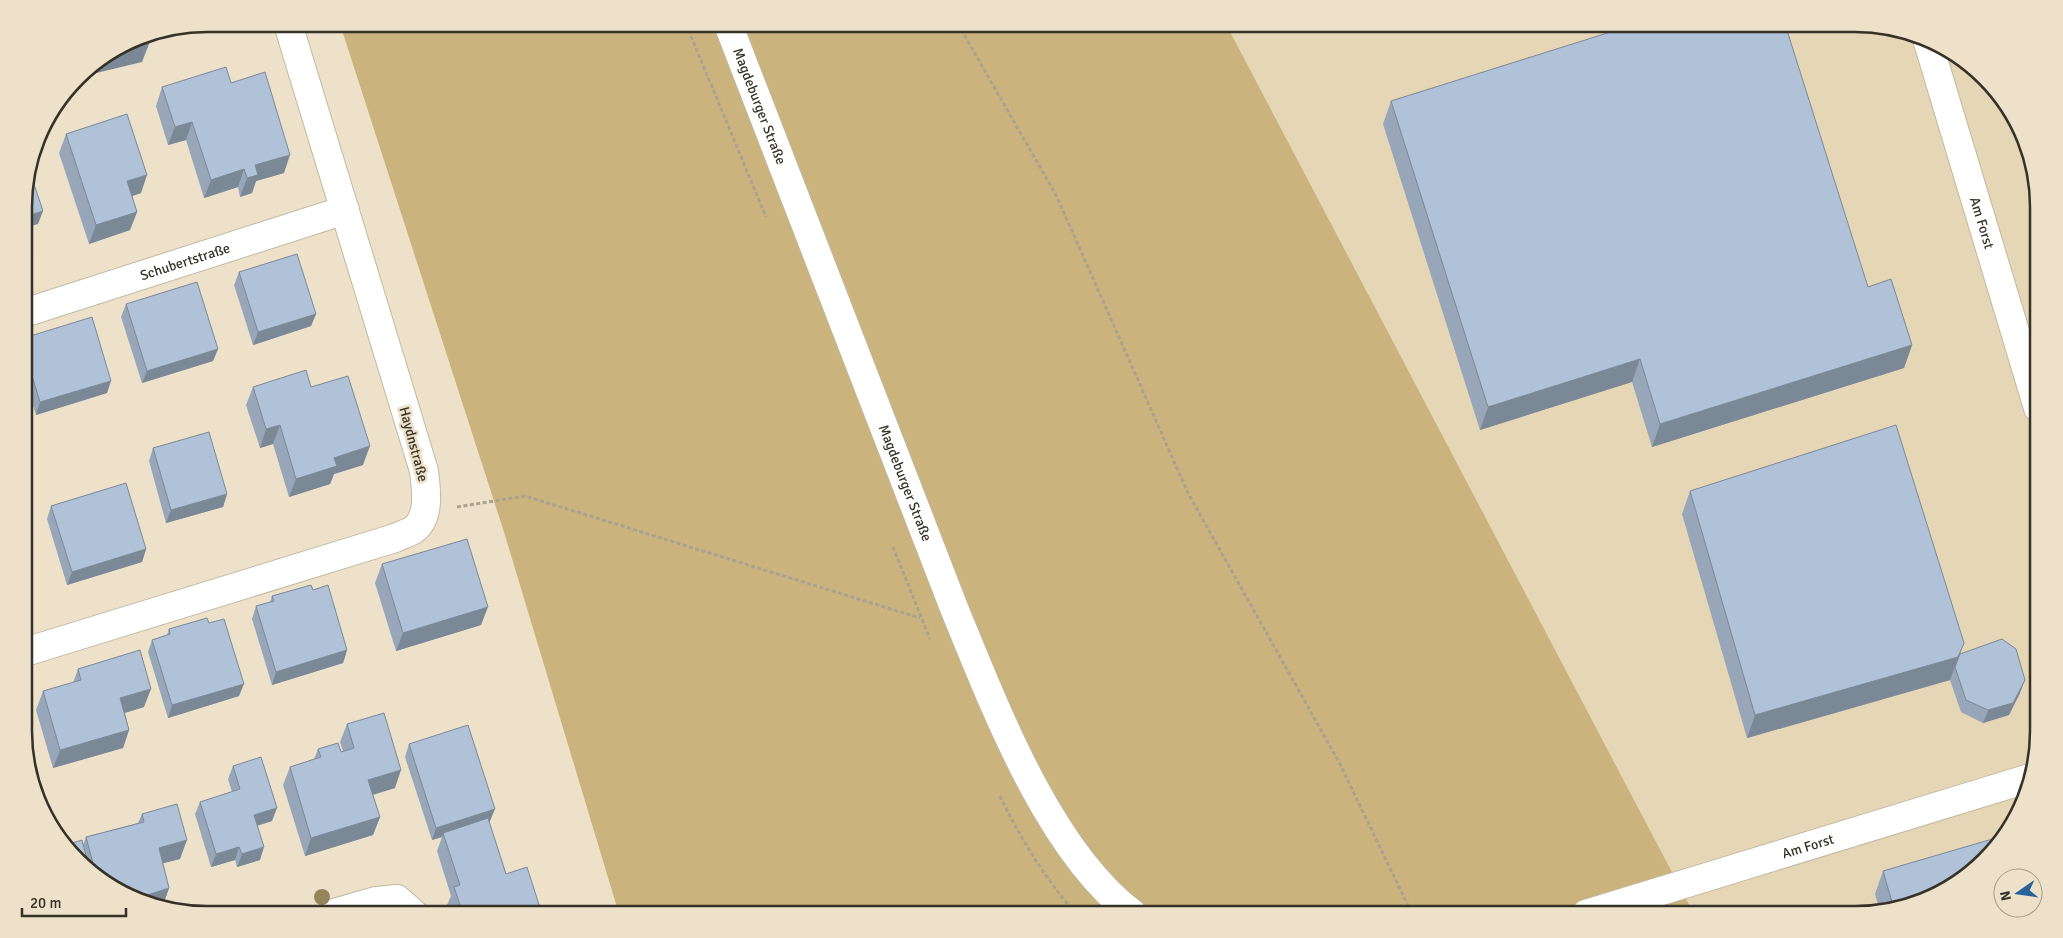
<svg xmlns="http://www.w3.org/2000/svg" width="2063" height="938" viewBox="0 0 2063 938" font-family="Signika,sans-serif">
<style>
.built{fill:#e5d6b6}
.green{fill:#cbb37d}
.lines{fill:none;stroke-linecap:round;stroke-linejoin:round}
.street-casing{stroke:#c3b8a0;stroke-width:30}
.path{stroke:#aaa28e;stroke-width:3;stroke-dasharray:4 2.5;stroke-linecap:butt}
.street{stroke:#fff;stroke-width:28}
.tree{fill:#95855a}
.wall{fill:#97a7b9}
.shaded-wall{fill:#7b8896}
.building{fill:#b0c2d7;stroke:#7b8896}
.labels{text-anchor:middle;stroke-width:5;stroke-linejoin:round;paint-order:stroke}
.street-label{font-size:14px;fill:#363228;stroke:#ede2c9}
.rim{fill:none;stroke:#363228;stroke-width:2.5}
</style>
<rect width="100%" height="100%" fill="#ede2c9"/>
<path class="built" d="M1226,24H1856L1926,38L2002,96L2038,183L2039,731L2025,801L2001,843L1915,904L1868,914H1694Z"/>
<path class="green" d="M340,24H1226L1694,914H619L504,532Z"/>
<g class="lines">
<defs>
<g id="street">
<path id="s1" d="M728,24L954,608C994,705 1048,850 1133,914"/>
<path id="s2" d="M1927,39L2038,408"/>
<path id="s3" d="M24,313L345,210"/>
<path d="M25,652L395,538C401,535 408,533 413,530C431,518 426,488 424,471L288,24"/>
<path d="M331,914L376,901L397,899L414,914"/>
<path id="s4" d="M1586,914L2030,778"/>
</g>
</defs>
<use href="#street" class="street-casing"/>
<path class="path" d="M686,24L766,217
M958,24L1056,195L1188,493L1340,764L1412,914
M457,507L525,496L920,618
M893,547L930,639
M1000,796C1020,838 1045,878 1076,914"/>
<use href="#street" class="street"/>
</g>
<circle class="tree" cx="322" cy="897" r="8"/>
<path class="wall" d="M231,83L284,173L256,181L252,193L240,197L238,187L204,198L186,140L168,145L156,106L162,87Z
M1391,101L1868,287L1912,345L1904,368L1652,447L1632,382L1480,430L1383,124Z
M66,134L141,193L132,196L137,212L130,230L89,244L59,153Z
M239,272L316,314L311,326L253,345L234,285Z
M126,304L218,349L213,361L142,383L121,317Z
M24,338L107,393L36,415L25,379Z
M253,387H311L363,465L334,474L330,484L289,497L273,444L260,448L246,405Z
M153,448L227,494L223,507L166,523L149,461Z
M1690,491L1960,654L2020,693L2009,715L1983,723L1961,712L1950,680L1747,738L1682,514Z
M51,506L146,549L142,562L67,585L47,519Z
M382,564L481,625L396,651L375,583Z
M313,590L347,650L343,663L272,685L252,619L256,606L270,602L272,596Z
M169,629L239,696L168,718L148,652L152,640L167,635Z
M78,669L144,707L125,713L129,730L123,748L53,768L36,710L43,691L73,683Z
M347,724L395,788L373,795L380,817L373,835L305,856L283,785L290,767L314,759L318,749L341,752L343,751L340,742Z
M409,744L490,821L489,822L506,874L542,914H450L447,905L451,896L437,851L442,837L432,840L405,757Z
M233,766L272,821L257,826L260,860L237,867L235,860L211,867L195,814L200,802L232,792L228,779Z
M142,814L180,859L163,863L169,888L163,905L137,900L65,845H83L86,837L138,823Z
M1883,871L1915,904L1880,911L1875,894Z"/>
<path class="shaded-wall" d="M149,44L142,62L80,77L86,69L114,52Z
M192,122L186,140L168,145L175,127Z
M290,155L284,173L256,181L252,193L240,197L247,178L255,165Z
M244,169L238,187L204,198L211,180Z
M147,175L141,193L120,200L127,181Z
M43,211L38,224L24,228V217Z
M137,212L130,230L89,244L96,225Z
M316,314L311,326L253,345L258,332Z
M1912,345L1904,368L1652,447L1660,424Z
M218,349L213,361L142,383L147,371Z
M1640,359L1632,382L1480,430L1488,407Z
M111,381L107,393L36,415L40,402Z
M280,425L273,444L260,448L266,429Z
M370,446L363,465L334,474L330,484L289,497L296,479L334,458Z
M227,494L223,507L166,523L171,510Z
M146,549L142,562L67,585L72,572Z
M488,607L481,625L396,651L403,633Z
M1964,643L1950,680L1747,738L1755,715Z
M347,650L343,663L272,685L276,672Z
M2025,680L2020,693L2009,715L1983,723L1988,710Z
M244,684L239,696L168,718L172,705Z
M151,689L144,707L114,716L120,698Z
M129,730L123,748L53,768L60,750Z
M401,770L395,788L361,798L368,780Z
M277,808L272,821L249,828L254,815Z
M495,809L490,821L444,836L443,833L442,837L432,840L436,828Z
M380,817L373,835L305,856L311,838Z
M187,840L180,859L152,866L159,848Z
M239,847L235,860L211,867L216,854Z
M264,847L260,860L237,867L242,854Z
M169,888L163,905L137,900L135,899Z"/>
<path class="building" d="M1636,24H1785L1868,287L1891,279L1912,345L1660,424L1640,359L1488,407L1391,101Z
M147,36L149,44L114,52L137,38Z
M226,67L231,83L265,72L290,155L255,165L258,175L247,178L244,169L211,180L192,122L175,127L162,87Z
M127,114L147,175L127,181L137,212L96,225L66,134Z
M30,172L43,211L24,217V195Z
M297,254L316,314L258,332L239,272Z
M197,282L218,349L147,371L126,304Z
M92,317L111,381L40,402L24,350V338Z
M306,370L311,387L348,376L370,446L334,458L337,466L296,479L280,425L266,429L253,387Z
M1896,425L1964,643L1958,657L1755,715L1690,491Z
M209,432L227,494L171,510L153,448Z
M126,483L146,549L72,572L51,506Z
M467,539L488,607L403,633L382,564Z
M311,585L313,590L328,585L347,650L276,672L256,606L274,601L272,596Z
M207,618L209,623L224,619L244,684L172,705L152,640L170,634L169,629Z
M2002,639L2016,649L2025,680L2013,703L1988,710L1966,700L1955,667L1960,654Z
M140,650L151,689L120,698L129,730L60,750L43,691L81,680L78,669Z
M384,713L401,770L368,780L380,817L311,838L290,767L321,757L318,749L338,743L341,752L354,748L347,724Z
M468,725L495,809L436,828L409,744Z
M261,757L277,808L254,815L264,847L242,854L239,847L216,854L200,802L240,789L233,766Z
M177,804L187,840L159,848L169,888L135,899L94,867L86,837L144,822L142,814Z
M488,818L506,874L527,867L542,914H470V913L463,914L454,887L460,885L443,833Z
M2006,835L2001,843L1958,883L1915,904L1894,909L1883,871Z
M82,840L88,863L65,845Z"/>
<g class="labels">
<g class="street-label">
<text dy="5" stroke="none"><textPath href="#s1" startOffset="88">Magdeburger Straße</textPath></text>
<text dy="5" stroke="none"><textPath href="#s2" startOffset="192">Am Forst</textPath></text>
<text dy="5" stroke="none"><textPath href="#s3" startOffset="169">Schubertstraße</textPath></text>
<text transform="translate(414 444) rotate(75)" y="5">Haydnstraße</text>
<text dy="5" stroke="none"><textPath href="#s1" startOffset="492">Magdeburger Straße</textPath></text>
<text dy="5" stroke="none"><textPath href="#s4" startOffset="232">Am Forst</textPath></text>
</g>
</g>
<path d="M0 0H2063V938H0ZM207 32H1855A175 175 0 0 1 2030 207V731A175 175 0 0 1 1855 906H207A175 175 0 0 1 32 731V207A175 175 0 0 1 207 32Z" fill="#ede2c9" fill-rule="evenodd"/>
<path class="rim" d="M207 32H1855A175 175 0 0 1 2030 207V731A175 175 0 0 1 1855 906H207A175 175 0 0 1 32 731V207A175 175 0 0 1 207 32Z"/>
<g transform="translate(2018 893) rotate(257)"><circle r="24" fill="#ede2c9" stroke="#a49c89"/>
<path d="M0-4L9 19L0 12L-9 19Z" fill="#2a639b"/>
<text y="-8" font-size="14" font-weight="bold" text-anchor="middle" fill="#363228">N</text>
</g>
<path d="M22 908v8h104v-8" fill="none" stroke="#363228" stroke-width="2.5"/>
<text x="30" y="908" font-size="15" fill="#363228" stroke="#ede2c9" stroke-width="4" paint-order="stroke">20 m</text>
</svg>
